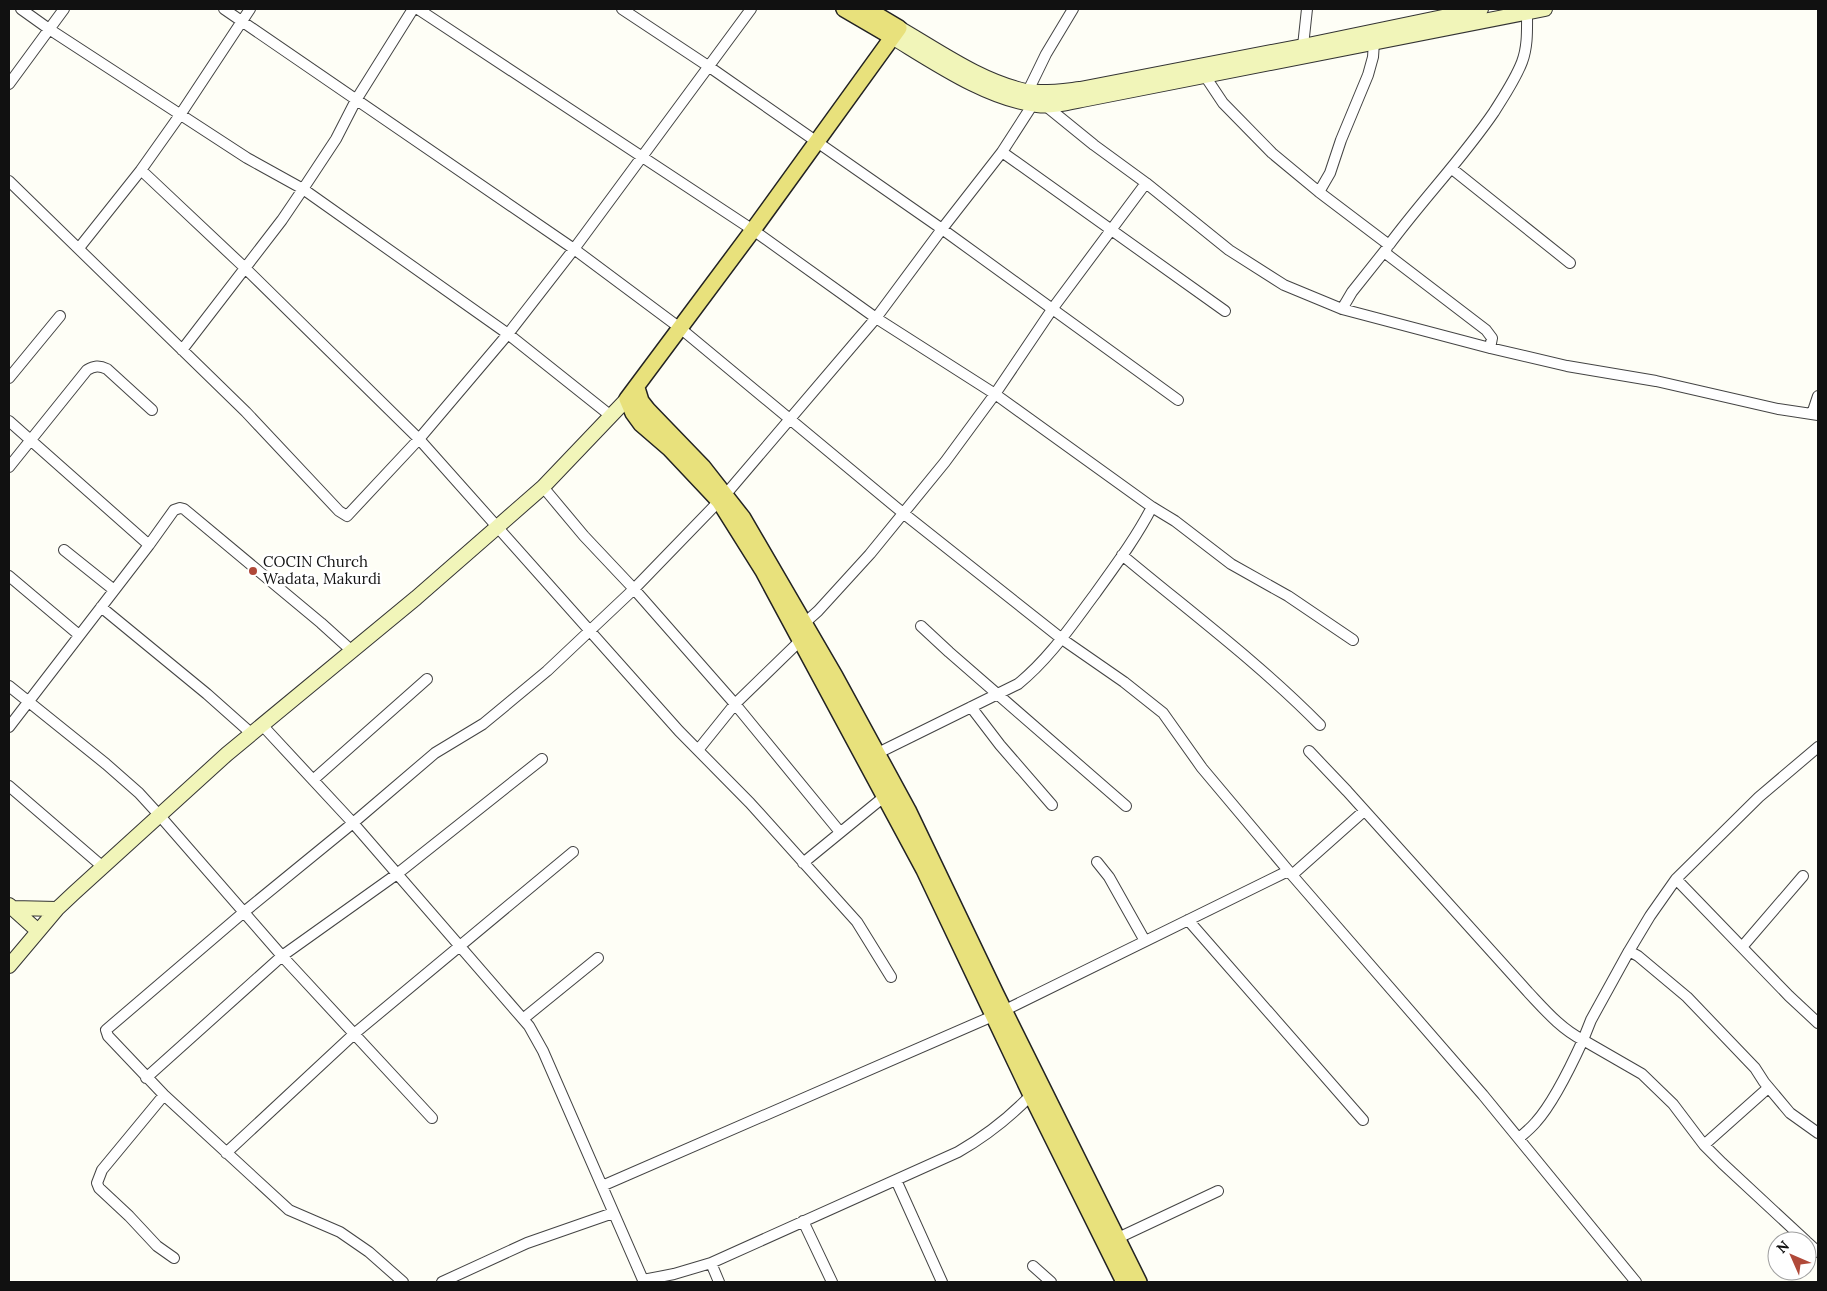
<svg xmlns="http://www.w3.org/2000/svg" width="1827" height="1291" viewBox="0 0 1827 1291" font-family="Lora,serif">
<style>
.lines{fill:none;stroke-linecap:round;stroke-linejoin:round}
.street-casing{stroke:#444;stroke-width:12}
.secondary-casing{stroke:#333;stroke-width:16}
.primary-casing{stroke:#222;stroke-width:18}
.street{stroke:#fff;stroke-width:10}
.secondary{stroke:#f1f5b9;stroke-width:14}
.primary{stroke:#e8e17c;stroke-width:15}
.poi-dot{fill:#b04939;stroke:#fff;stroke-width:2}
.labels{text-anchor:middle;stroke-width:5;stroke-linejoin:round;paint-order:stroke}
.poi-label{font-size:15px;fill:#111;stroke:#fff;text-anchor:start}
</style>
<rect width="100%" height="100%" fill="#fefef6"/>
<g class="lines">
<defs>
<path id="street" d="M21,9L49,29L247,158L303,189L508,334L611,416
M224,9L574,249L680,328L903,513L1062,639L1124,682L1163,713L1202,768L1292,875L1483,1095L1636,1282
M418,9L753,230L876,318L995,394L1152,507C1136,538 1115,566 1095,594C1071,626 1049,659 1018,684L878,753
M622,9L708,66L942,229L1178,400
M1303,46L1307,9
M1205,76L1223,103L1272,153L1319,192L1389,245C1423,199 1462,159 1494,112C1504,96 1515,80 1522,62C1528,46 1527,29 1527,12
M9,84L64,9
M1028,91L1046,54L1073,9
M1046,106L1094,145L1146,183L1229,250L1284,285L1342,309L1490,348L1567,366L1656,381L1778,409L1818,415
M1002,152L1225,311
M1451,168L1570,263
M141,170L244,267L419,439L679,731L750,803L857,922L891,977
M9,181L246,412L339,511L347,516L419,439L508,334L574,249L751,9
M1319,192L1330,173L1341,140L1368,75L1373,57L1374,42
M79,248L141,170L180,115L250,9
M1384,252L1486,330L1492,338L1490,348
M1342,309L1352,292L1387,248
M182,350L282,220L303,189L336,139L356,100L413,9
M9,378L60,316
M1812,414L1818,396
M9,421L149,545L9,727
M9,467L87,370C94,366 99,365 107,369L152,410
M543,487L584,536L634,589L735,704L840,832
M1152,507L1175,521L1231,564L1288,596L1353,640
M149,545L174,510L180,508L184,509L321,623L352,651
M64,550L114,590
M1122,555C1189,611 1259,663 1320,725
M9,576L79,635
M101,607L207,694L252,734
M921,626L949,652L1126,806
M800,627L818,611L870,554L945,462L995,394L1053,308L1146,183
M9,686L106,764L139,793L160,816L282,956L432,1118
M971,707L1000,745L1052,805
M262,725L353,823L529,1026L543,1051L643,1280L674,1274L711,1263L719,1282
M698,750L735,704L805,636
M1309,751L1347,791L1528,992C1545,1010 1561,1029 1583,1040C1572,1064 1554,1102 1536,1122C1531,1128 1525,1133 1519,1138
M313,780L427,679
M9,786L103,867
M1097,862L1109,877L1145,941
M803,863L885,796
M1292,875L1364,811
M1676,879L1789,996L1818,1023
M1188,920L1363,1120
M1742,947L1803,876
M1629,951L1638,956L1687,997L1755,1068L1764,1082L1790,1113L1818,1133
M523,1019L598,958
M146,1078L282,956L397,874L542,759
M164,1095L102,1170L97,1183L99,1188L129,1216L157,1246L174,1258
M1704,1145L1768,1088
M226,1153L354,1034L573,852
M896,1180L942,1282
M602,1186L993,1016L1288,871
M803,1221L832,1282
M1118,1238L1218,1191
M1806,1241L1722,1163L1704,1145L1673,1104L1642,1074L1583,1040L1591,1020L1629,951L1650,916L1676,879L1759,797L1818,747
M1807,1242L1818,1252
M711,1263L958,1152C984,1137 1010,1117 1031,1095
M1033,1266L1051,1282
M403,1282L369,1252L340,1232L289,1210L164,1095L108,1036L106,1030L244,912L353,823L435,753L483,724L512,700L547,671L634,589L726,494L876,318L942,229L1002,152L1033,104
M442,1282L527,1243L613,1213"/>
<path id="secondary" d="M899,28C939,51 980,81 1026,91C1043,94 1062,91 1080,89L1303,46L1481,9
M892,37C935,63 987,99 1037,105C1053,107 1071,102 1087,99L1545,9
M9,905L38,931
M13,908L57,909
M9,966L57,909L74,893L227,754L416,598L543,487L627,399"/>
<path id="primary" d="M844,9L892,37
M867,9L899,28L753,230L627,399L633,413L641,424L670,449L719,501L763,571L924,870L1031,1095L1124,1282
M637,388L641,401L648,410L703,467L743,518L835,676L908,810L996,994L1139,1282"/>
</defs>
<use href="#street" class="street-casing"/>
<use href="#secondary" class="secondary-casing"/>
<use href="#primary" class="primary-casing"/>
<use href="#street" class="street"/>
<use href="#secondary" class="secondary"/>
<use href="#primary" class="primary"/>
</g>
<circle class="poi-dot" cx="253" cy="571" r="5"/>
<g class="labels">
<g class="poi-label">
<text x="263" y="567">COCIN Church<tspan x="263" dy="17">Wadata, Makurdi</tspan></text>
</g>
</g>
<rect width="1827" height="1291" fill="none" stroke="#111111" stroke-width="20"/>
<g transform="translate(1792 1256) rotate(315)"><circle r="24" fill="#ffffff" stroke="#a0a0a0"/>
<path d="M0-4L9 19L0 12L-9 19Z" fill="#b04939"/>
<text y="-8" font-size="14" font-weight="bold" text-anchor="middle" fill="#111111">N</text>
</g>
</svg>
